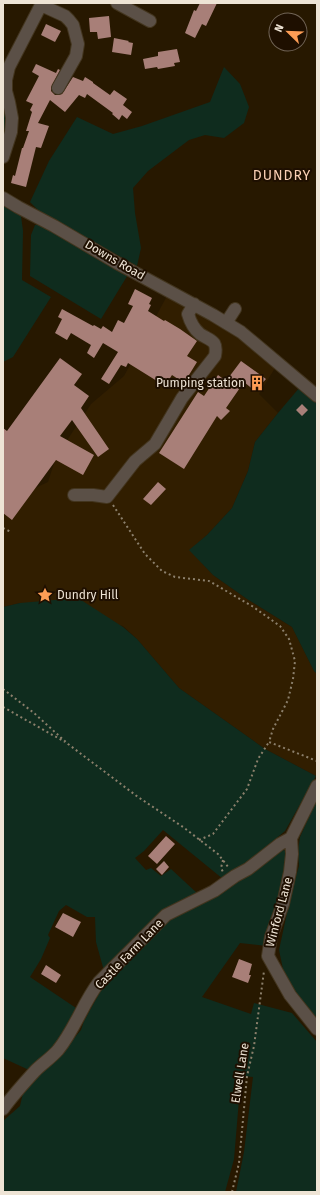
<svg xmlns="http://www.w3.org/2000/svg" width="320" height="1195" viewBox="0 0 320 1195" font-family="'Fira Sans',sans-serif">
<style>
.built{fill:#311e00}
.green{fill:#0f2c1e}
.building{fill:#a87f78}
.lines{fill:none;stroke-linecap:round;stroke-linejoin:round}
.minor-casing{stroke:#43351e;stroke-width:14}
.path{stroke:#8c806c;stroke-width:2;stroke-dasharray:2 3;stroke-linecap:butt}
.minor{stroke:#5b5047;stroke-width:12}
.labels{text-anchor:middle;stroke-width:4;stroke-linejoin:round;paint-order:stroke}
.street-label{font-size:12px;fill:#eee4d5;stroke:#1e0f00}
.poi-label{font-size:12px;fill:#eee4d5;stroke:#1e0f00;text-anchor:end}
.quarter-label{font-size:14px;letter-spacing:1px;fill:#fad0b4;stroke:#1e0f00}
</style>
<rect width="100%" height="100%" fill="#271800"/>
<path class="built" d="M168,294L238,336L275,368L259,394L278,413L255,442L248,471L232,508L207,535L190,550L213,575L247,599L292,627L314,671L317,674V773L316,776L265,749L179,688L137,639L123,626L20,603L3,607V503L48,482L56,457L91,404L124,376Z"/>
<path class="green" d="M224,67L240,84L249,107L244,123L224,138L205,135L189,140L148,171L133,188L135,213L141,248L137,266L40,212L30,202L49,161L77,117L113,134L142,126L210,102Z
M3,99C6,116 7,128 3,145Z
M3,206L21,216L23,231L22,280L51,297L13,357L3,362Z
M35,225H40L129,273L101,319L30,276L31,235Z
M300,387L317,403V674L314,671L292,627L247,599L213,575L189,550L207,535L232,508L248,471L255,442L278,413Z
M78,598L123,627L137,639L179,688L265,749L316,776L285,831L238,870L223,879L163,830L144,851L135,858L146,870L151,868L161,876L171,869L198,894L104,971L96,942L95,917H87L66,905L59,911L48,935L50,938L41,959L30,977L76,1008L56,1044L29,1070L3,1058V607L20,603Z
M317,799V1023L299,999L283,969L279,950L292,890L299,866L298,851L300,837Z
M284,850L288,854V867L266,946L240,943L202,997L251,1014L254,1003L292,1013L317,1042V1192H236L244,1152L253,1077L243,1076L240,1088L234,1159L225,1192H3V1121L20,1106L23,1093L39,1074L59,1056L81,1030L84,1021L100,992L121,969L170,918L279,851Z"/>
<path class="building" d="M200,3H217L206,26L202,24L195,38L185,33L194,10L196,11Z
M109,16L111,37L98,39L97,32H90L89,18Z
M46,24L61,31L55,42L41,35Z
M114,38L129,41L128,42L133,43L131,55L112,52Z
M177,49L180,62L174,63L175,66L158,69L157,67L145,69L143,59L158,56V52Z
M36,64L56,73L58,69L60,70L51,88V91L55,95H58L62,94L73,77L83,81L85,77L93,82V83L110,95L114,90L127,99L123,105L132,112L127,119L122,115L119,120L112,114L113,113L87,94L85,98L79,95L65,112L50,100L38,123L49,126L41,148L36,147L26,187L11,183L13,175L15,176L22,148H23L29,131H26L32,112L30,110L33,104L26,101L39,76L32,72Z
M135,289L152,298L149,304L151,305L148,311L164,321L165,320L180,329L197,341L187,356L197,362L184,383L172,375L165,386L128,363L126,367L121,365L109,384L101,379L118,352L103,343L94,358L87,353L91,345L71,333L67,340L55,333L62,319L58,317L62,309L93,326L94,325L101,329L103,326L112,332L118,320L124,323L133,306L128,304Z
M60,358L82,374L74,385L89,396L81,408L109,449L98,457L72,420L60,436L94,455L83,475L56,460L12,520L3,513V428L7,431Z
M241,361L266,379L255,391L244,382L226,408L230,411L221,420L217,416L184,469L159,453L198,392L204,396L218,375L226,381Z
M302,404L308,410L302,416L296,410Z
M158,482L166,489L151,505L143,499Z
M166,836L175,844L157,864L148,856Z
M164,861L169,867L162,875L156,869Z
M63,913L81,922L73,937L55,927Z
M239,959L252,964L249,975H251L248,983L232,977Z
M46,965L61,975L56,983L41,974Z"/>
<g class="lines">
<defs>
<path id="minor" d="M117,3L150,21
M41,5L65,16L69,20L73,25L78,44L76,56L58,88
M3,157L11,132L12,118L9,102L6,91V80L9,67L42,3
M3,198L18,207L54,226L117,263L213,315L241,332L317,396
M226,323L235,309
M74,495H93L107,497L135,461L155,444L182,398L215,356C218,340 211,341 200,334C194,329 190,321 188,314L194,304
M317,786L291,838L292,854L290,872L283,904L271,937L268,956L290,995L317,1029
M3,1109C13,1095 24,1083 35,1071C42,1064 51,1058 58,1050C75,1029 83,1003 99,982L166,915L214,891L235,876L248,869L280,844L291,838"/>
</defs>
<use href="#minor" class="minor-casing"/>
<path class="path" d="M113,505L145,554L162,571L175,577L209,581L252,606L280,626L289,639L295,661L293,679L288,700L273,729L269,742L317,761
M3,528L11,532
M3,689L34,713L68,744L138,797L183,827L218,854L229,868
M3,707L65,742
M199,840L213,834L247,789L258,759L269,742
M223,860L221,868L223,872
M232,1192L239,1163L247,1076L254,1046L264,971"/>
<use href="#minor" class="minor"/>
</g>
<defs>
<symbol id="building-bare" viewBox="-9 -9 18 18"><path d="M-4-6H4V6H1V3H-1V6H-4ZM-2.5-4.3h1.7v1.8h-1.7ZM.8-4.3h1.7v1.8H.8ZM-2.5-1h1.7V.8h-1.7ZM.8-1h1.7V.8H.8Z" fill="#fd9d55" stroke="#1e0f00" stroke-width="2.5" paint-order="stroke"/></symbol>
<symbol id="sight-bare" viewBox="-9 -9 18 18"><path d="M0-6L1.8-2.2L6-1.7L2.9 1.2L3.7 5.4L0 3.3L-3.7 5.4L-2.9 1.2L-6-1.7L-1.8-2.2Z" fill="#fd9d55" stroke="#1e0f00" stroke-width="2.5" paint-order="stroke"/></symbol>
</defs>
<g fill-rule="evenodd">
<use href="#building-bare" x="246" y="372" width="22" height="22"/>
<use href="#sight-bare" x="34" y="584" width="22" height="22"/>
</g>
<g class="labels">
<g class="street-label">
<text transform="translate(115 260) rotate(30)" y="4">Downs Road</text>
<text transform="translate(279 912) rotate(-75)" y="4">Winford Lane</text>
<text transform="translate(129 954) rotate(-46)" y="4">Castle Farm Lane</text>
<text transform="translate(240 1073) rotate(-81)" y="4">Elwell Lane</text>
</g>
<g class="poi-label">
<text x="245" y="387">Pumping station</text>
<text x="57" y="599" text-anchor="start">Dundry Hill</text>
</g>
<g class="quarter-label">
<text x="282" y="180">DUNDRY</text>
</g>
</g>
<rect width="320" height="1195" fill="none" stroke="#eee4d5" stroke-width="8"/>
<g transform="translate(288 32) rotate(293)"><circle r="19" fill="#1e0f00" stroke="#716455"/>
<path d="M0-3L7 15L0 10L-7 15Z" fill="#fd9d55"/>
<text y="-6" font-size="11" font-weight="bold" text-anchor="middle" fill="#eee4d5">N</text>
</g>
</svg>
